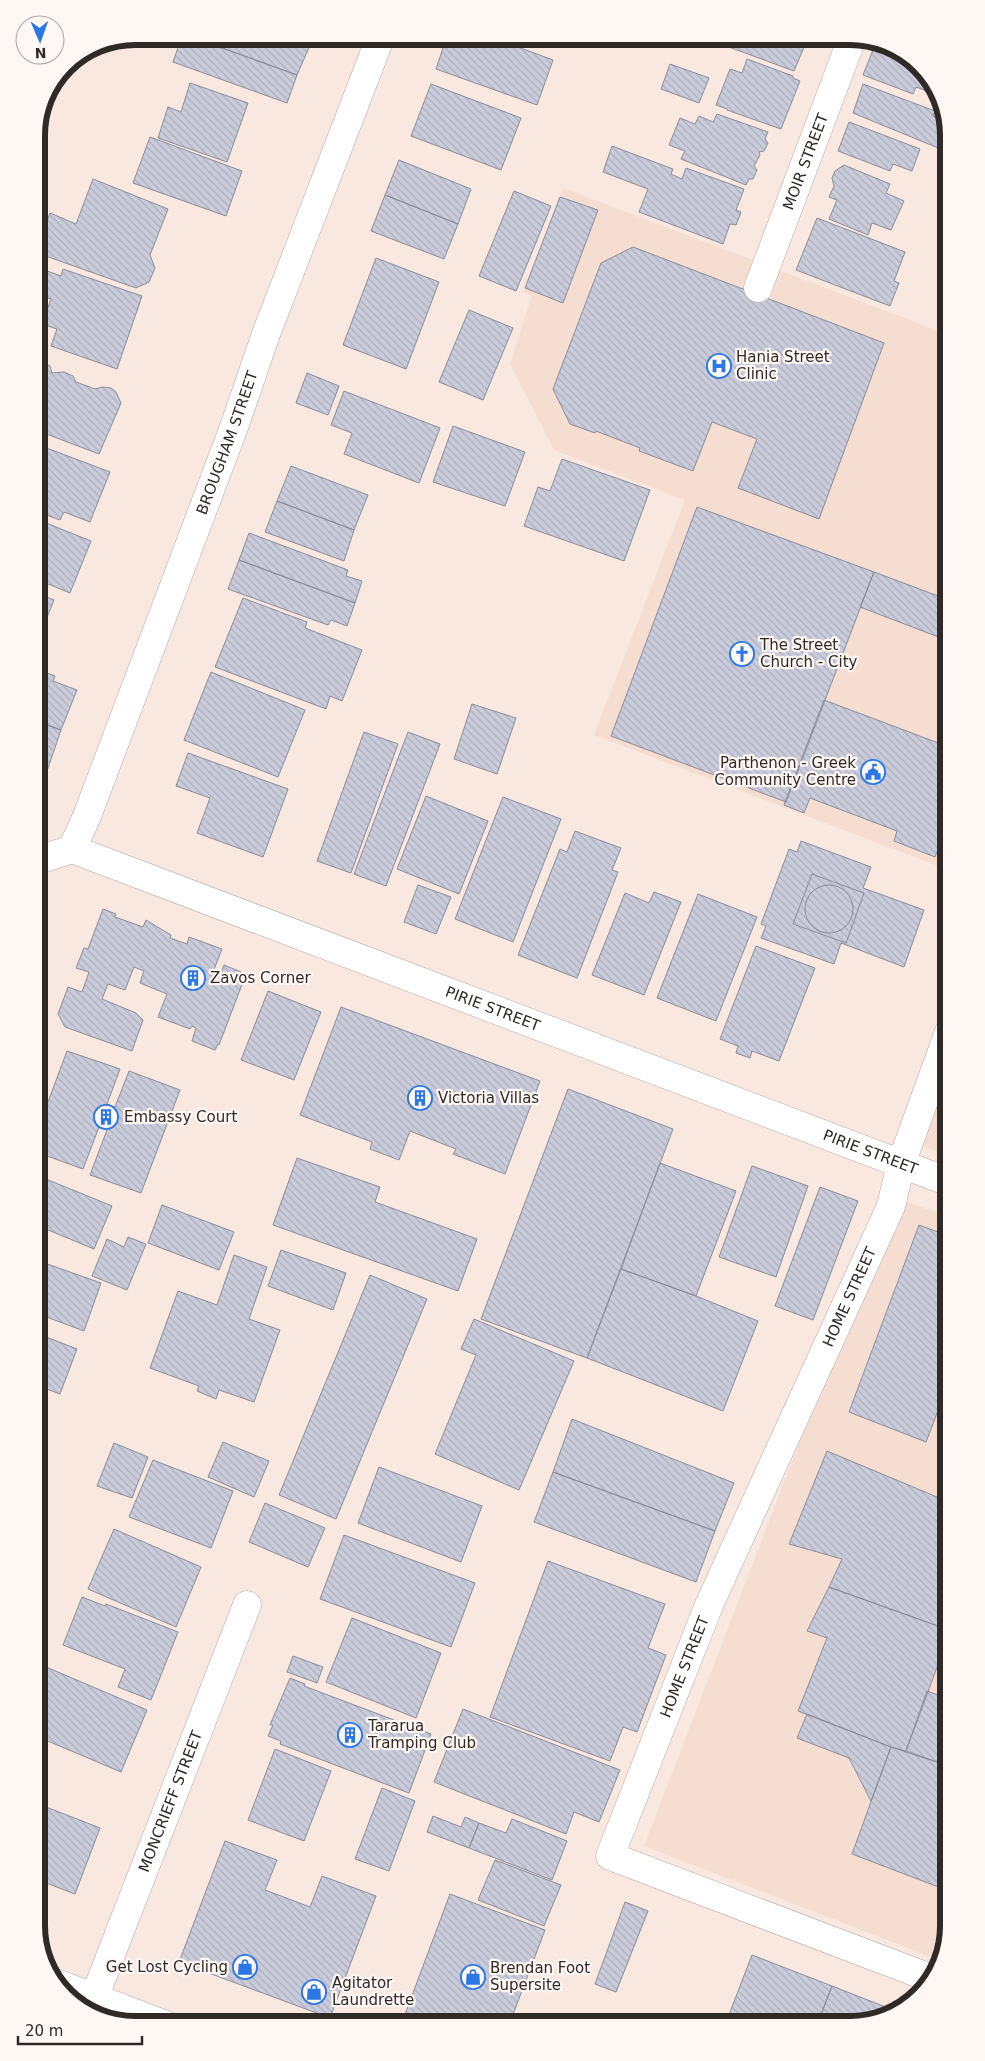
<svg xmlns="http://www.w3.org/2000/svg" width="985" height="2061" viewBox="0 0 985 2061" font-family="'DejaVu Sans',sans-serif">
<style>
.built{fill:#f5ddd1}
.building{fill:url(#building-back-hatch);stroke:#8a8c9a}
.lines{fill:none;stroke-linecap:round;stroke-linejoin:round}
.street-casing{stroke:#b9aaa2;stroke-width:29}
.secondary-casing{stroke:#b9aaa2;stroke-width:29}
.street{stroke:#fff;stroke-width:28}
.secondary{stroke:#fff;stroke-width:28}
.labels{text-anchor:middle;stroke-width:4.5;stroke-linejoin:round;paint-order:stroke}
.street-label{font-size:15px;fill:#302a27;stroke:#fef7f4}
.poi-label{font-size:15px;fill:#302a27;stroke:#fef7f4;text-anchor:start}
.rim{fill:none;stroke:#302a27;stroke-width:6}
</style>
<defs>
<pattern id="building-back-hatch" width="6" height="6" patternUnits="userSpaceOnUse" patternTransform="scale(1.25)"><rect width="6" height="6" fill="#caccdb"/><path d="M-1 5l2 2M0 0l6 6M5-1l2 2" fill="none" stroke="#aeafbc"/></pattern>
</defs>
<rect width="100%" height="100%" fill="#f8e8e0"/>
<path class="built" d="M563,188L949,335V870L594,735L685,500L554,450L510,364L532,295L524,292L525,288Z
M949,1061V1156L917,1144Z
M894,1197L949,1217V1927L939,1960L644,1846Z"/>
<path class="building" d="M182,36H189L297,75L287,103L173,62Z
M189,36H293L311,43L297,75Z
M447,36H488L553,60L537,105L436,69Z
M699,36H776L804,47L794,71Z
M786,36H808L805,44Z
M875,45L912,59L941,97L943,104L933,98L935,94L916,87L913,94L863,75Z
M747,59L793,76V78L800,81L781,129L727,110V109L716,105L730,69L742,73Z
M670,64L709,78L699,103L661,89Z
M190,83L248,103L227,162L158,138L168,107L181,112Z
M431,84L521,118L501,170L411,136Z
M863,84L935,111L933,116L946,120L949,135L943,150L853,113Z
M717,114L768,132L765,139L768,143L764,151L759,152L760,155L754,166L757,170L753,179H749L746,185L681,159L685,151L669,145L680,118L695,124L699,116L713,122Z
M849,122L920,149L912,171L893,164L890,171L838,151Z
M150,137L242,171L226,216L133,183Z
M612,146L673,169L671,174L682,179L686,168L744,189L736,210L741,212L736,225L730,224L723,244L639,212L648,189L603,172Z
M399,160L471,189L458,224L385,195Z
M844,165L890,184L886,193L904,201L891,230L872,223L868,235L829,219L837,200L829,197L834,186L832,178L835,171Z
M93,179L168,209L150,255L155,268L149,282L136,288L40,254L45,241L40,240L50,213L76,224Z
M514,191L551,206L516,291L479,276Z
M385,195L458,224L444,259L371,231Z
M560,197L598,210L563,303L525,288Z
M817,218L905,252L894,281L899,283L890,306L796,270Z
M633,247L884,343L819,519L738,488L757,439L712,422L693,471L639,451L640,448L596,431L595,433L570,424L553,389L601,263Z
M376,258L439,282L406,369L343,345Z
M36,267L61,276L63,269L142,296L117,369L51,346L57,329L42,324L51,299L36,294Z
M469,310L513,328L483,400L439,382Z
M43,363L50,366L52,373L64,372L73,376L76,382L95,389L102,387L111,388L116,392L121,403L99,454L36,430V364Z
M307,373L339,386L328,415L296,403Z
M344,391L440,428L419,483L344,454L352,433L331,425Z
M453,426L525,452L505,506L433,482Z
M36,444L110,472L90,522L64,512L60,520L36,511Z
M562,459L650,490L624,561L524,526L538,487L550,491Z
M291,466L368,495L354,530L277,501Z
M277,501L354,530L344,561L265,532Z
M697,507L874,572L786,802L611,736Z
M36,519L91,541L70,593L36,579Z
M249,533L348,570L346,576L362,581L355,603L239,560Z
M239,560L355,603L347,626L331,620L328,625L228,589Z
M874,572L949,600V641L860,607Z
M36,593L54,600L36,645Z
M243,598L307,622L305,628L362,650L342,701L330,696L326,709L215,667Z
M36,669L55,676L53,681L77,690L61,730L36,721Z
M211,672L305,710L278,777L184,740Z
M824,700L949,747V850L939,847L935,857L894,841L897,831L810,798L804,813L784,805Z
M472,704L516,718L497,774L454,759Z
M36,721L61,730L47,771L36,767Z
M364,732L398,744L351,873L317,861Z
M408,732L440,744L386,886L354,874Z
M188,753L288,789L263,857L197,833L210,798L176,786Z
M426,796L488,821L459,894L397,869Z
M503,797L561,819L513,942L455,919Z
M575,831L621,848L612,870L618,872L577,978L518,955L560,849L567,852Z
M801,841L871,867L863,888L924,910L904,967L841,943L834,964L761,938L766,926L761,924L789,849L797,852Z
M812,874L864,893L846,943L793,924Z
M805 909a24 24 0 1 1 48 0a24 24 0 1 1-48 0Z
M418,885L451,897L436,934L404,922Z
M654,892L681,902L644,995L592,975L625,893L649,903Z
M698,894L757,917L716,1021L657,998Z
M103,909L116,914L115,917L143,927L146,920L171,935L170,938L187,944L189,937L222,949L213,972L220,975L224,965L246,974L219,1045L218,1044L215,1050L192,1041L196,1028L192,1026L190,1029L158,1017L167,994L140,983L144,971L134,967L125,990L108,984L102,999L136,1013L143,1020L132,1051L65,1027L58,1014L68,987L82,992L89,972L76,968L84,948L88,949Z
M756,946L815,968L779,1061L752,1051L750,1058L736,1053L738,1046L720,1039Z
M268,991L321,1012L294,1080L241,1060Z
M341,1007L540,1081L505,1174L453,1154L456,1149L410,1131L399,1160L370,1149L372,1142L300,1115Z
M67,1051L120,1069L107,1104L115,1107L129,1071L180,1090L141,1193L90,1175L107,1130L99,1127L83,1169L36,1152V1134Z
M568,1089L673,1129L587,1358L481,1319Z
M297,1158L380,1187L375,1202L477,1239L458,1291L273,1225Z
M660,1163L736,1191L696,1296L621,1269Z
M752,1166L808,1186L776,1277L719,1257Z
M36,1175L112,1206L94,1249L36,1225Z
M820,1187L858,1201L813,1320L775,1306Z
M162,1205L234,1232L219,1270L148,1243Z
M919,1225L949,1236V1382L926,1442L849,1412Z
M128,1237L146,1244L127,1290L92,1276L107,1239L124,1247Z
M281,1250L346,1273L333,1310L268,1286Z
M234,1255L267,1267L249,1319L280,1330L254,1402L219,1390L216,1399L197,1391L199,1386L150,1368L178,1291L217,1305Z
M36,1260L101,1283L84,1331L36,1313Z
M621,1269L696,1296L758,1321L723,1411L587,1358Z
M370,1275L427,1299L336,1519L279,1495Z
M474,1319L574,1361L519,1490L435,1454L476,1355L461,1349Z
M36,1333L77,1349L60,1394L36,1385Z
M36,1419L45,1422L36,1446Z
M572,1419L734,1483L715,1531L553,1472Z
M223,1442L269,1461L254,1497L208,1477Z
M114,1443L148,1457L132,1498L97,1486Z
M827,1451L949,1502V1630L829,1587L842,1559L789,1544Z
M153,1460L233,1491L211,1548L129,1517Z
M379,1467L482,1506L461,1562L358,1523Z
M553,1472L715,1531L696,1582L534,1522Z
M265,1503L325,1528L308,1567L249,1542Z
M114,1529L201,1567L176,1627L88,1589Z
M344,1535L475,1583L451,1647L320,1599Z
M548,1561L665,1604L648,1648L666,1655L637,1732L623,1727L610,1761L490,1717Z
M829,1587L949,1630V1635L906,1751L891,1747L798,1711L827,1638L807,1631Z
M82,1597L105,1606L106,1604L178,1632L151,1700L118,1687L125,1669L63,1645Z
M352,1618L441,1653L416,1718L326,1682Z
M293,1656L323,1667L317,1683L287,1672Z
M46,1667L147,1710L121,1772L36,1736V1688Z
M290,1678L305,1684L304,1686L431,1734L409,1793L280,1744L281,1741L268,1736L273,1725H270Z
M927,1691L949,1699V1766L906,1751Z
M463,1709L620,1770L599,1822L574,1812L566,1834L434,1782Z
M807,1714L891,1747L871,1801L849,1758L797,1738Z
M891,1747L949,1766V1891L852,1854Z
M275,1749L331,1771L304,1841L248,1820Z
M382,1788L415,1801L389,1871L355,1859Z
M41,1805L100,1828L75,1894L36,1879V1817Z
M433,1816L461,1827L465,1817L479,1823L469,1848L427,1832Z
M512,1819L567,1841L552,1880L469,1848L479,1823L506,1833Z
M225,1841L277,1860L265,1890L310,1907L322,1876L376,1896L330,2018L179,1962Z
M495,1860L561,1885L544,1926L478,1900Z
M450,1894L545,1930L509,2025H401Z
M625,1902L648,1911L616,1992L595,1984Z
M752,1955L832,1986L817,2025H725Z
M832,1986L896,2011L888,2017L850,2025H817Z"/>
<g class="lines">
<defs>
<g id="street">
<path id="s1" d="M758,288L853,36"/>
<path id="s2" d="M72,849L87,816L234,427L266,334L381,36"/>
<path id="s3" d="M933,1979L610,1856L709,1605L891,1206L901,1164L949,1032"/>
<path id="s4" d="M94,1998L247,1605"/>
</g>
<g id="secondary">
<path id="s5" d="M36,861L72,849L949,1182"/>
<path d="M59,1984L166,2025"/>
</g>
</defs>
<use href="#street" class="street-casing"/>
<use href="#secondary" class="secondary-casing"/>
<use href="#street" class="street"/>
<use href="#secondary" class="secondary"/>
</g>
<defs>
<symbol id="hospital-ring" viewBox="-11 -11 22 22"><circle r="9.5" fill="#fef7f4" stroke="#2b77e3" stroke-width="1.5"/><path d="M-5-5h3v3.5h4V-5h3V5h-3V1.5h-4V5h-3Z" fill="#2b77e3"/></symbol>
<symbol id="church-ring" viewBox="-11 -11 22 22"><circle r="9.5" fill="#fef7f4" stroke="#2b77e3" stroke-width="1.5"/><path d="M-1.2-6h2.4v3.5h3.3v2.4h-3.3V6h-2.4V-.1h-3.3v-2.4h3.3Z" fill="#2b77e3"/></symbol>
<symbol id="civic-ring" viewBox="-11 -11 22 22"><circle r="9.5" fill="#fef7f4" stroke="#2b77e3" stroke-width="1.5"/><path d="M-.6-6.5H3V-4.5H.6V-3L4-1V1h2V6H-6V1h2V-1L-.6-3ZM-1.2 2.5V6h2.4V2.5Z" fill="#2b77e3"/></symbol>
<symbol id="building-ring" viewBox="-11 -11 22 22"><circle r="9.5" fill="#fef7f4" stroke="#2b77e3" stroke-width="1.5"/><path d="M-4-6H4V6H1V3H-1V6H-4ZM-2.5-4.3h1.7v1.8h-1.7ZM.8-4.3h1.7v1.8H.8ZM-2.5-1h1.7V.8h-1.7ZM.8-1h1.7V.8H.8Z" fill="#2b77e3"/></symbol>
<symbol id="shop-ring" viewBox="-11 -11 22 22"><circle r="9.5" fill="#fef7f4" stroke="#2b77e3" stroke-width="1.5"/><path d="M-5-2.5h2.3a2.7 3.5 0 0 1 5.4 0H5L5.5 6h-11ZM-1.5-2.5h3a1.5 2.3 0 0 0-3 0Z" fill="#2b77e3"/></symbol>
</defs>
<g fill-rule="evenodd">
<use href="#hospital-ring" x="705" y="352" width="28" height="28"/>
<use href="#church-ring" x="728" y="640" width="28" height="28"/>
<use href="#civic-ring" x="859" y="758" width="28" height="28"/>
<use href="#building-ring" x="179" y="964" width="28" height="28"/>
<use href="#building-ring" x="406" y="1084" width="28" height="28"/>
<use href="#building-ring" x="92" y="1103" width="28" height="28"/>
<use href="#building-ring" x="336" y="1721" width="28" height="28"/>
<use href="#shop-ring" x="231" y="1953" width="28" height="28"/>
<use href="#shop-ring" x="459" y="1963" width="28" height="28"/>
<use href="#shop-ring" x="300" y="1978" width="28" height="28"/>
</g>
<g class="labels">
<g class="street-label">
<text dy="5" stroke="none"><textPath href="#s1" startOffset="135">MOIR STREET</textPath></text>
<text dy="5" stroke="none"><textPath href="#s2" startOffset="435">BROUGHAM STREET</textPath></text>
<text dy="5" stroke="none"><textPath href="#s5" startOffset="488">PIRIE STREET</textPath></text>
<text dy="5" stroke="none"><textPath href="#s5" startOffset="892">PIRIE STREET</textPath></text>
<text dy="5" stroke="none"><textPath href="#s3" startOffset="954">HOME STREET</textPath></text>
<text dy="5" stroke="none"><textPath href="#s3" startOffset="549">HOME STREET</textPath></text>
<text dy="5" stroke="none"><textPath href="#s4" startOffset="211">MONCRIEFF STREET</textPath></text>
</g>
<g class="poi-label">
<text x="736" y="362">Hania Street<tspan x="736" dy="17">Clinic</tspan></text>
<text x="760" y="650">The Street<tspan x="760" dy="17">Church - City</tspan></text>
<text x="856" y="768" text-anchor="end">Parthenon - Greek<tspan x="856" dy="17">Community Centre</tspan></text>
<text x="210" y="983">Zavos Corner</text>
<text x="438" y="1103">Victoria Villas</text>
<text x="124" y="1122">Embassy Court</text>
<text x="368" y="1731">Tararua<tspan x="368" dy="17">Tramping Club</tspan></text>
<text x="228" y="1972" text-anchor="end">Get Lost Cycling</text>
<text x="490" y="1973">Brendan Foot<tspan x="490" dy="17">Supersite</tspan></text>
<text x="332" y="1988">Agitator<tspan x="332" dy="17">Laundrette</tspan></text>
</g>
</g>
<path d="M0 0H985V2061H0ZM135 45H850A90 90 0 0 1 940 135V1926A90 90 0 0 1 850 2016H135A90 90 0 0 1 45 1926V135A90 90 0 0 1 135 45Z" fill="#fef7f4" fill-rule="evenodd"/>
<path class="rim" d="M135 45H850A90 90 0 0 1 940 135V1926A90 90 0 0 1 850 2016H135A90 90 0 0 1 45 1926V135A90 90 0 0 1 135 45Z"/>
<g transform="translate(40 40) rotate(178)"><circle r="24" fill="#fef7f4" stroke="#aca5a2"/>
<path d="M0-4L9 19L0 12L-9 19Z" fill="#2b77e3"/>
<text y="-8" font-size="14" font-weight="bold" text-anchor="middle" fill="#302a27">N</text>
</g>
<path d="M18 2036v8h124v-8" fill="none" stroke="#302a27" stroke-width="2.5"/>
<text x="25" y="2036" font-size="15" fill="#302a27" stroke="#fef7f4" stroke-width="4" paint-order="stroke">20 m</text>
</svg>
